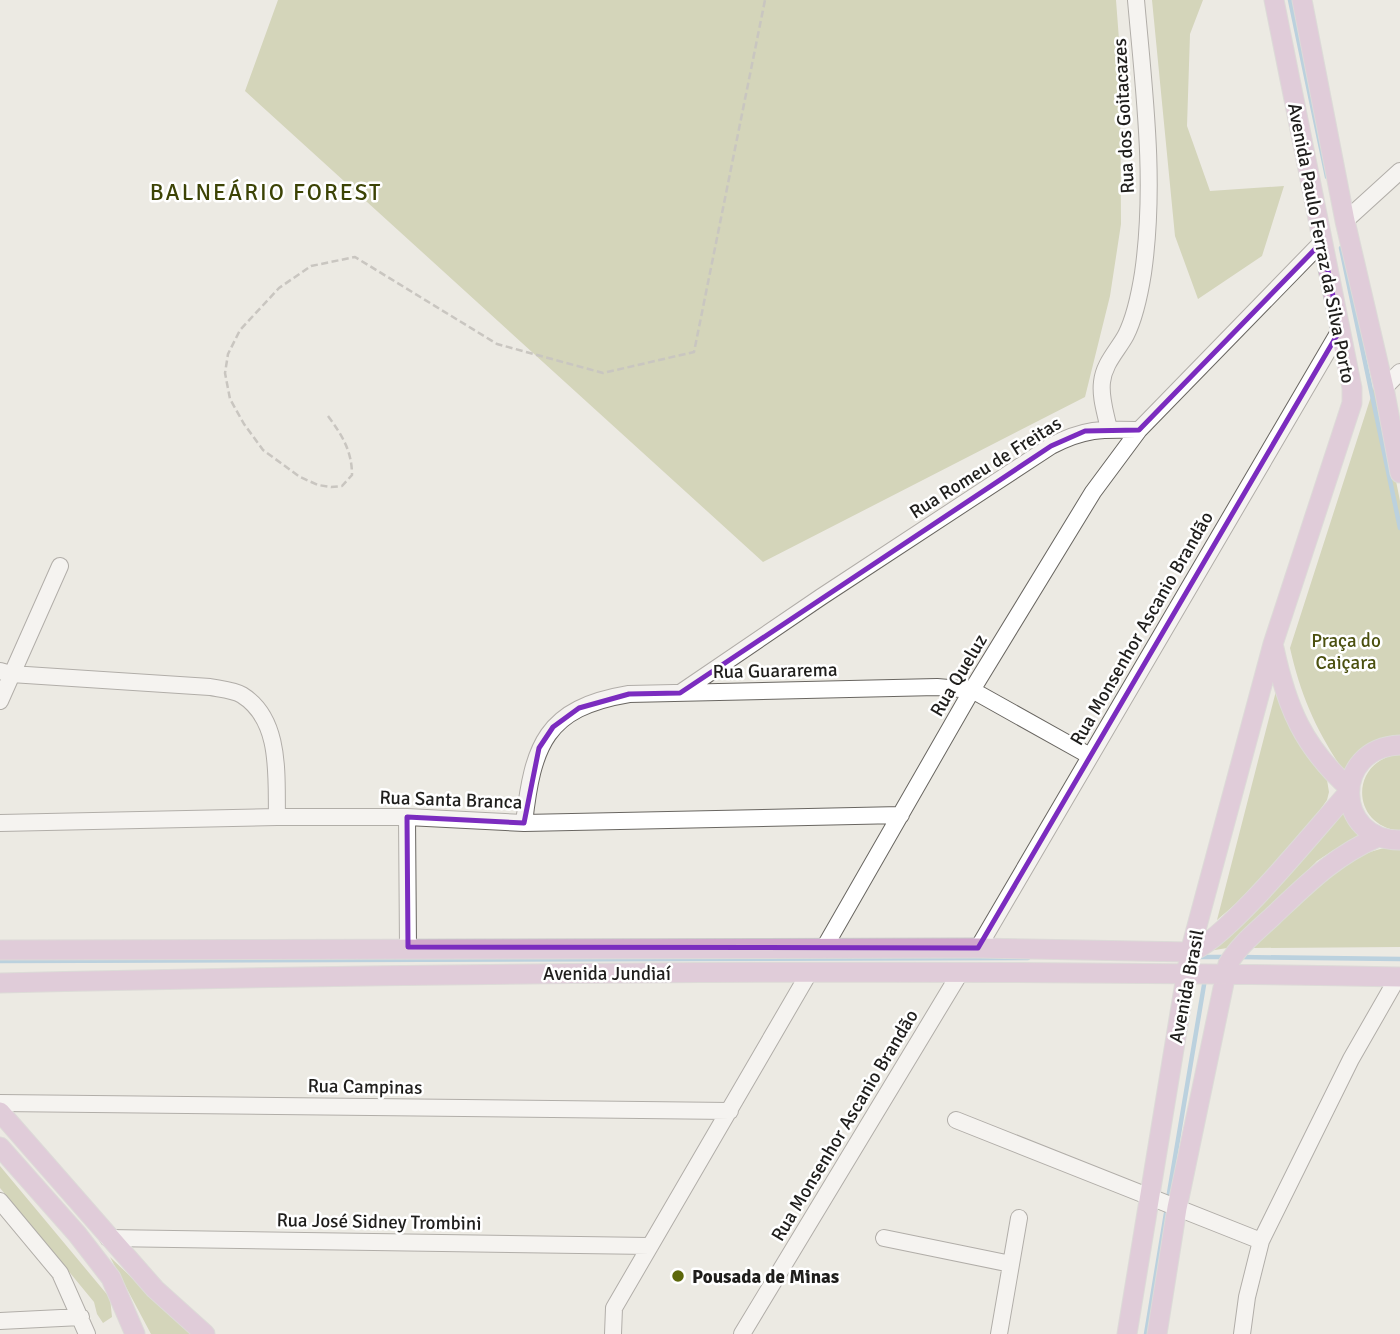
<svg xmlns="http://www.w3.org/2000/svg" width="1400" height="1334" viewBox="0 0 1400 1334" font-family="Signika,sans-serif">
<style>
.green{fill:#b5bc88}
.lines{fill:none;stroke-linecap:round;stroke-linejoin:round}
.stream{stroke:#7eb3d7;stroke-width:4.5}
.minor-casing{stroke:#696661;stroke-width:18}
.major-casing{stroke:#c9c9c9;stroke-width:21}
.path{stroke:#9d9b96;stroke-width:2.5;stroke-dasharray:7 3.5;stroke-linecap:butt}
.minor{stroke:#fff;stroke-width:16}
.major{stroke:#d1a8cc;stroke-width:19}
.marked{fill:none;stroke:#7b2cbf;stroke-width:5;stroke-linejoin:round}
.poi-dot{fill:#5c670b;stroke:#fff;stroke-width:2.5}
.labels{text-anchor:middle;stroke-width:5;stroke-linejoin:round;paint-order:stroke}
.street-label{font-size:19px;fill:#1f1e1c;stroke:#fff}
.park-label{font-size:19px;fill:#4b500f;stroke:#fff}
.poi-label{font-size:19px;font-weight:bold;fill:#1f1e1c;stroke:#fff;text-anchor:start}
.quarter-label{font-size:23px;letter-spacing:2px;fill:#3c4305;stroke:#fff}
</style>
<rect width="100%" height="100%" fill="#eceae3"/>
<path class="green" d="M278,0H1116L1120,53L1121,224L1110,296L1085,397L763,562L245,91Z
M1152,0H1203L1190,34L1187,126L1210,191L1284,186L1262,256L1198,299L1175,236Z
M1376,381L1400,501V737L1345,773C1317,732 1301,697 1290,648Z
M1276,691L1327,780L1329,792L1327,800L1296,844L1260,883L1217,920Z
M1400,754V831C1350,826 1349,760 1400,754Z
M1342,804L1366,837L1332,851L1317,861L1233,947L1203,952Z
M1400,846V947L1253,948C1294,906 1337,850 1400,846Z
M0,1166L110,1298L112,1317L103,1323L97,1314L94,1302L0,1188Z
M110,1257L191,1334H151Z"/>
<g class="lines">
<path class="stream" d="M1290,0L1327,177
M1341,248L1400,528
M1198,957H1224
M1240,957L1400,959
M0,961L1028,958
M1168,1199L1205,979
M1146,1334L1167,1207"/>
<defs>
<path id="minor" d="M1345,221L1400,171
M1384,388L1400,372
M1109,430C1106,414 1100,398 1102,382C1104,363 1118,350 1126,335C1135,317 1140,292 1143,273C1156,182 1144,91 1136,0
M0,671L11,674L210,687C220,689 234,690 242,695C282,720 276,777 277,817
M680,693L821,597L1051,446C1085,428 1103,429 1139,430L1322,242
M0,701L60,566
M407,817L408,947
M0,823L277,817H407L524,823L901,815
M524,823C533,745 545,708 629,694L937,687L972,690L1090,756
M824,948L972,690L1093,492L1139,430
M978,948L1340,330
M0,1103L730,1111
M956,1120L1261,1241
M0,1201L60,1273L87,1334
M108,1238L650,1246
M884,1238L1011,1264
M0,1321L81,1317
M613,1334L614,1308L809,973
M742,1334L960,973
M999,1334L1019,1218
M1242,1334L1247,1297L1261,1241L1351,1059L1398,977"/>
<path id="major" d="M1302,0L1345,221L1384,388L1400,473
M1274,648C1287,708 1303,746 1349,788
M1400,745C1331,748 1335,841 1400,840
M0,950L978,948L1190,952C1225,942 1319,825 1348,793
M0,983C467,972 933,968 1400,977
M0,1112L155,1289L205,1334
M0,1147L77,1234L111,1278L135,1334
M1127,1334L1190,952L1273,644L1352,403V388L1274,0
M1157,1334L1177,1208L1228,964C1239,945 1257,931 1273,916C1307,884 1334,856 1378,837"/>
</defs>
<use href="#minor" class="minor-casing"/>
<use href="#major" class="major-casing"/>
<path class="path" d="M328,416C342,435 352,451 352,475L342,486L331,487L318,485L300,477L263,450L244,424L230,399L225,373L228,354L240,330L279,288L311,266L355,257L497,344L603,373L694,352L765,0"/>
<use href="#minor" class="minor"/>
<use href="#major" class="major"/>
</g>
<path d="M0 0H1400V1334H0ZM1322,242L1340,330L978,948L408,947L407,817L524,823L539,748L553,727L579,708L629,694L680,693L1051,446L1085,431L1139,430Z" fill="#eceae3" fill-opacity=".55" fill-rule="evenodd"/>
<path class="marked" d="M1322,242L1340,330L978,948L408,947L407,817L524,823L539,748L553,727L579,708L629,694L680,693L1051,446L1085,431L1139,430Z"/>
<circle class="poi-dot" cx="678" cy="1276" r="7"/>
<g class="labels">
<g class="street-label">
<text transform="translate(1123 116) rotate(-93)" y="7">Rua dos Goitacazes</text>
<text transform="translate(1322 243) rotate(79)" y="7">Avenida Paulo Ferraz da Silva Porto</text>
<text transform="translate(985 467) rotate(-32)" y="7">Rua Romeu de Freitas</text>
<text transform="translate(1141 628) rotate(-60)" y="7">Rua Monsenhor Ascanio Brandão</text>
<text transform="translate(775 670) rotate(-1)" y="7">Rua Guararema</text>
<text transform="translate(958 675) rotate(-59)" y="7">Rua Queluz</text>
<text transform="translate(451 799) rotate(2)" y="7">Rua Santa Branca</text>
<text x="607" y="980">Avenida Jundiaí</text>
<text transform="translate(1186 986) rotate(-79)" y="7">Avenida Brasil</text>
<text transform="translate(365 1086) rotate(1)" y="7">Rua Campinas</text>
<text transform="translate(844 1125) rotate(-59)" y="7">Rua Monsenhor Ascanio Brandão</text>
<text transform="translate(379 1221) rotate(1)" y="7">Rua José Sidney Trombini</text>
</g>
<g class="park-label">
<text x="1346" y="647">Praça do<tspan x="1346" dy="22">Caiçara</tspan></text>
</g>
<g class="poi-label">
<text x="692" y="1283">Pousada de Minas</text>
</g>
<g class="quarter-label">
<text x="266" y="200">BALNEÁRIO FOREST</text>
</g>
</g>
</svg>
